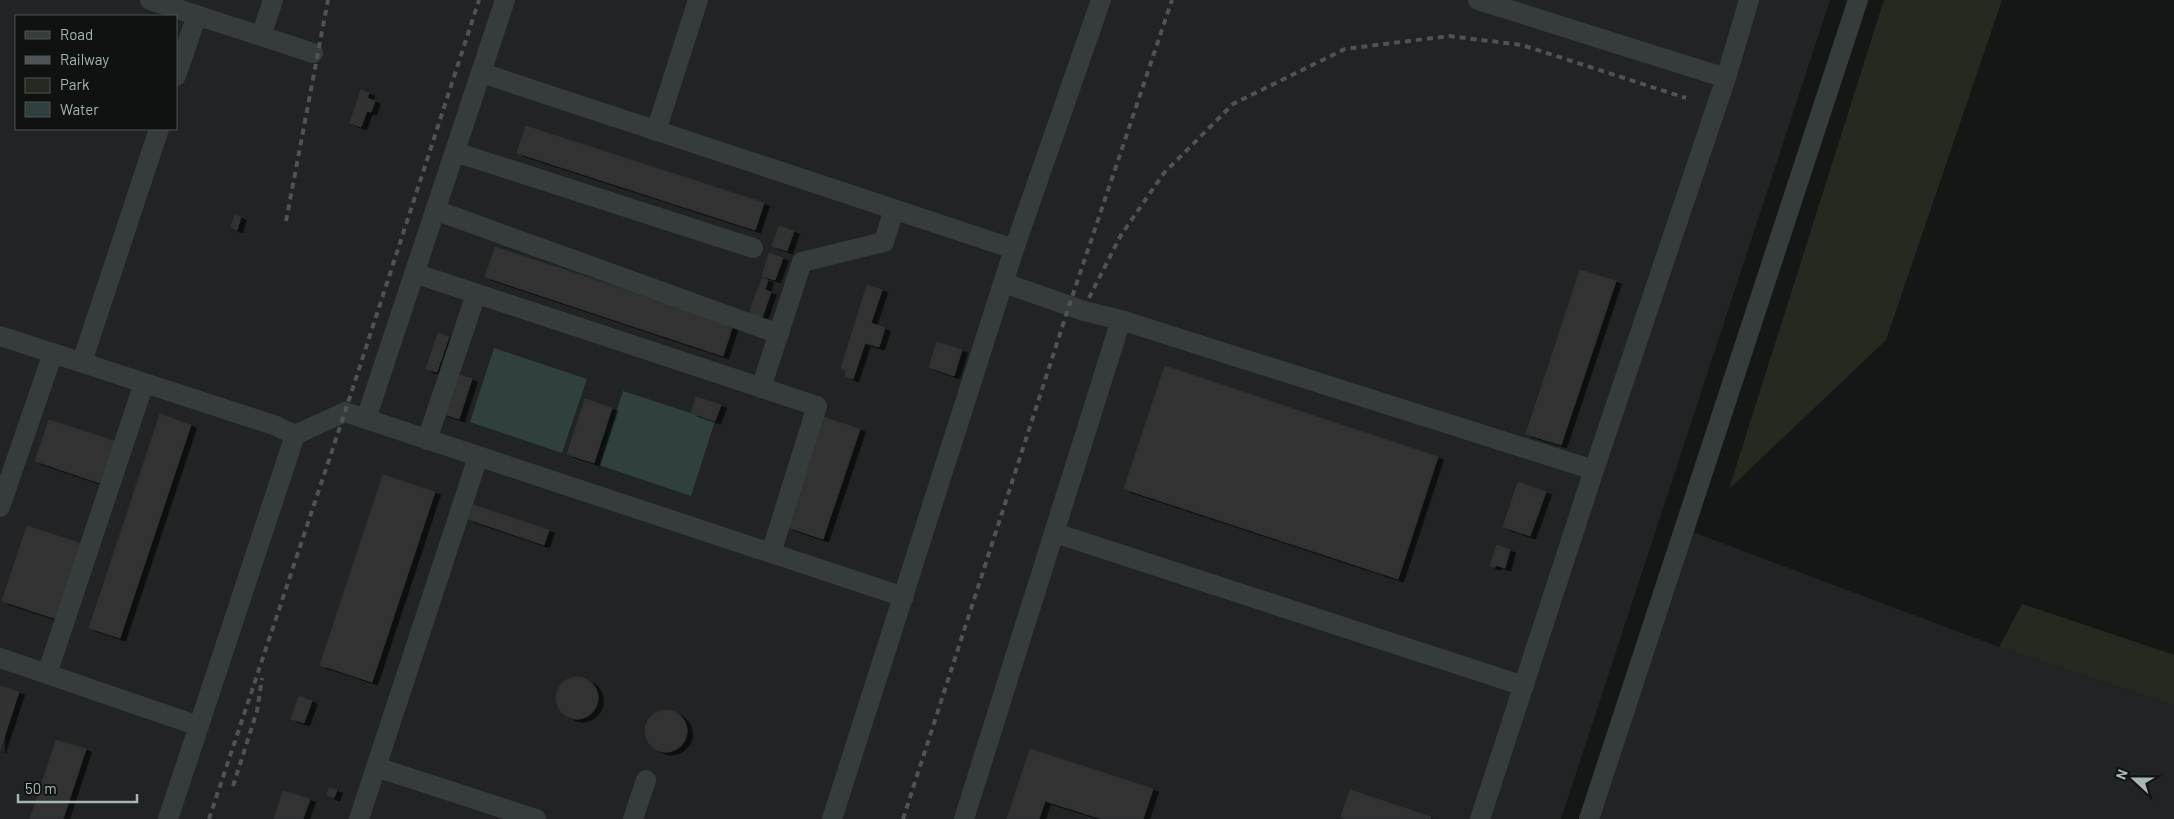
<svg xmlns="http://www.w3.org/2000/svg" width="2174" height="819" viewBox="0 0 2174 819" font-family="Barlow,sans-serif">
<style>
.built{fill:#212324;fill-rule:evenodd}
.green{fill:#252a21}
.water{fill:#2f403e}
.building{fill:#303233;stroke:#2f3233;filter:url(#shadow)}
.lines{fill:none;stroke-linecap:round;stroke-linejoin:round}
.minor{stroke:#363b3c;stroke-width:20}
.rail{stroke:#4d5455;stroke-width:4;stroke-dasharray:6 5;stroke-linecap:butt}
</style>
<defs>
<filter id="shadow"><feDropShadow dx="5.5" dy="3" stdDeviation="0" flood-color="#0009"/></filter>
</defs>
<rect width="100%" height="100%" fill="#151717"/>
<path class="built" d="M0,0H1830L1561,819H0ZM16,16H176V129H16Z
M1693,532L1999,647L2174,705V819H1598Z"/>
<path class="green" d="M1884,0H2002L1886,340L1729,489Z
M2022,604L2174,655V705L1999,647Z"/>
<path class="water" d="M494,348L587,379L562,453L470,422Z
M623,391L715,421L691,496L599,465Z"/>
<path class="building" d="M361,90L369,93L367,98L375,101L371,112L367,111L361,127L350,123Z
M526,126L764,203L755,230L517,153Z
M235,215L241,217L237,230L231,227Z
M779,226L794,231L787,251L772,246Z
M495,247L733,325L723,356L485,277Z
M769,253L783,258L775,280L762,276Z
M1580,270L1616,281L1561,445L1526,434Z
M762,278L768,280L765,290L759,289Z
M867,285L882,290L871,323L885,328L879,347L865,343L853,379L845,376L846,370L841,368Z
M758,288L771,292L762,318L749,314Z
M438,333L449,337L437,372L426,369Z
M937,342L962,350L954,376L929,367Z
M1165,366L1438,457L1398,579L1124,489Z
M454,373L472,379L459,419L441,413Z
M696,397L721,405L715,421L691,413Z
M585,399L612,408L594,463L567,454Z
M160,414L191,425L120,638L89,628Z
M823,417L860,429L823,539L787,527Z
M49,420L114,441L100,483L35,461Z
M383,475L435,492L372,682L320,665Z
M1518,482L1546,492L1530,536L1503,527Z
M473,505L549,530L544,545L468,519Z
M27,526L82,544L57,619L2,601Z
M1497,545L1510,550L1505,568L1496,565L1495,567L1490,566Z
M556 698a21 21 0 1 1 42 0a21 21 0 1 1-42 0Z
M0,686L19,692L0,750Z
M299,696L312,701L304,723L291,719Z
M645 731a21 21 0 1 1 42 0a21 21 0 1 1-42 0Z
M56,740L86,749L63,819H30Z
M1030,749L1153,789L1143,819H1102L1045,801L1039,819H1007Z
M329,788L337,790L334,798L327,795Z
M1350,790L1431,817L1430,819H1346L1341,817Z
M283,791L310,799L303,819H274Z"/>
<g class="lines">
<path class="minor" d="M150,0L313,53
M1478,0L1726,78L1594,470L1480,819
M261,36L273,0
M482,73L1014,249
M176,76L197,15
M1726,78L1749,0
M656,131L698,0
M455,152L753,248
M435,210L779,334
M414,273L817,406L771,553
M1004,283L1084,311L1121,320L1594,470
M0,336L274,425L295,435
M82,362L159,129
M761,388L802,262L884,242L894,209
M366,419L904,597
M427,440L476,294
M0,507L53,353
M1055,533L1524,686
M0,658L199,726
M47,674L144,383
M376,767L536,819
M168,819L295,435L345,412L366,419L505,0
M359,819L478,457
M633,819L646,780
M832,819L1014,249L1101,0
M964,819L1121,320
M1589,819L1858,0"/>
<path class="rail" d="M286,221L328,0
M1089,298L1121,235L1164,173L1233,104L1345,49L1449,36L1522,45L1686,98
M233,786L257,711L262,678
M209,819L345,412L479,0
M903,819L1069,306L1172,0"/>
</g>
<rect x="15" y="15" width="162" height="115" fill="#101212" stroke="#4c5354"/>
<rect x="25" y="31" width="25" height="8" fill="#363b3c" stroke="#4c5354"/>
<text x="60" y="40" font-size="15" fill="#a7b5b7">Road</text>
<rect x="25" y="56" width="25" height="8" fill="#4d5455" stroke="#4c5354"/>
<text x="60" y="65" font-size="15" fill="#a7b5b7">Railway</text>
<rect x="25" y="78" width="25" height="15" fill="#252a21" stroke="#4c5354"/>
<text x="60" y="90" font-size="15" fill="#a7b5b7">Park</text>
<rect x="25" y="102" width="25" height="15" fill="#2f403e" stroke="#4c5354"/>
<text x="60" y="115" font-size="15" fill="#a7b5b7">Water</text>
<g transform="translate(2134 779) rotate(291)" stroke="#101212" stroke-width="4" paint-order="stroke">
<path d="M0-4L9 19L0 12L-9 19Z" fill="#a7b5b7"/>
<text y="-8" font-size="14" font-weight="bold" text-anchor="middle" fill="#a7b5b7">N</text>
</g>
<path d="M18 794v8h119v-8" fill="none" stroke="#a7b5b7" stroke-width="2.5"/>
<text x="25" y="794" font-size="15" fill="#a7b5b7" stroke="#101212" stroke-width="4" paint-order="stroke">50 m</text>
</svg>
